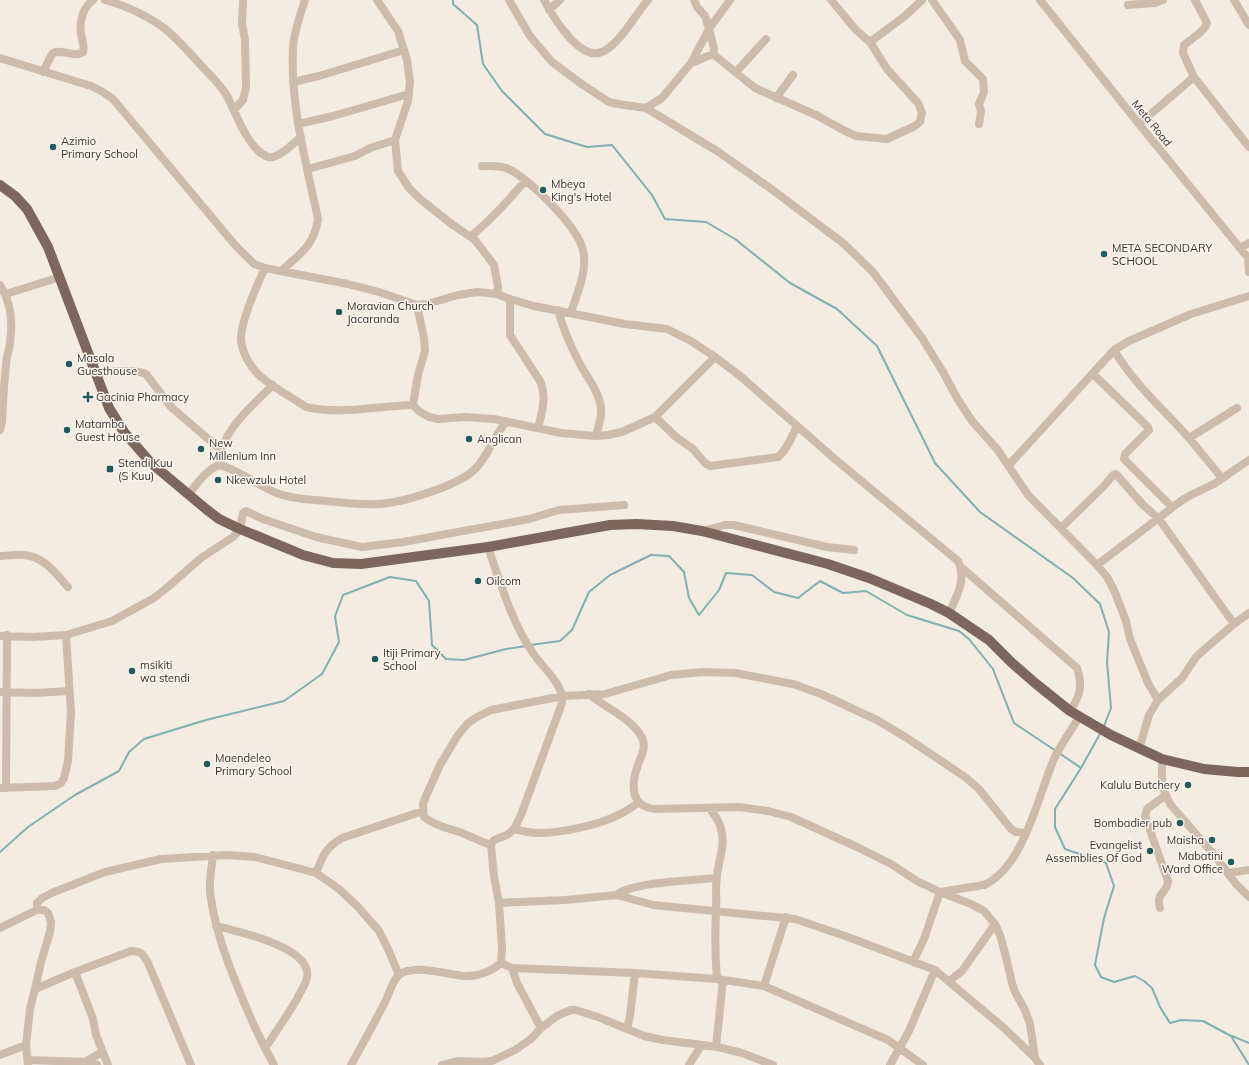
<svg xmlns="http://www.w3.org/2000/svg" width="1249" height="1065" viewBox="0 0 1249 1065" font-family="Mulish,sans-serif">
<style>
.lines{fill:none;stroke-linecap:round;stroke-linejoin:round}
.stream{stroke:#7fb0b2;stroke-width:2}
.minor{stroke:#cdbbac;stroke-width:8}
.major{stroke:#7d675c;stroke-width:10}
.poi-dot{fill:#1f5a5e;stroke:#fbf5ee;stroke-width:1.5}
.labels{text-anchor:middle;stroke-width:3;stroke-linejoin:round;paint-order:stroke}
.street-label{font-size:11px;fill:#3b302b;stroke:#fbf5ee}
.poi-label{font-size:11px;fill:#3b302b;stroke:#fbf5ee;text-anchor:start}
</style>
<rect width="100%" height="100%" fill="#f4ebe1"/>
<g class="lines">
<path class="stream" d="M453,0V4L477,25L483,64L502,91L545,134L587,147L612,145L652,195L665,219L706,222L735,239L790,283L837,309L877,346L935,463L980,512L1073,578L1100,604L1109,632L1107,662L1111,708L1104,726
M530,645L560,641L572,630L589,592L610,575L651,555L669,556L684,572L689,598L699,615L719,590L726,573L752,575L774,592L798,598L820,581L843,593L866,591L907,615L959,631L969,639L993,669L1014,723L1056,751
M1101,732L1081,768L1055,809V827L1065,849L1106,863L1114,886L1104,918L1095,965L1101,977L1114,982L1135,976L1144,981L1152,988L1160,1007L1170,1023L1181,1020L1203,1021L1231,1036L1249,1065
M1059,753L1081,768
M0,852L28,827L75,795L119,771L129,752L144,739L206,720L284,701L322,674L339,642L335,616L343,595L390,577L416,581L429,601L432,645L446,659L464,660L506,649L526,646
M1232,1036L1249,1043"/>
<path class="minor" d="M105,0C127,6 153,18 170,33C180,42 189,52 198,62C207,72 219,83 226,94C236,112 247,149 268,157C277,160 294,143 301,137
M377,0L398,31L407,60L410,82L408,101L395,140L398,171L409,188L420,199L453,225L475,240L494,265L498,287L497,294
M509,0L530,36L552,62L583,85L609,102L618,104L646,108L662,98L691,63L713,54L755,88L816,115L845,131L856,136L887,139L915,126L920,122L922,113L918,103L887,69L870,42L856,30L831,0
M544,0C553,17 581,64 604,51C620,43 636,14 648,0
M932,0L960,40L965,61L983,79L984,92L979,104L981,111L979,124
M1040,0L1139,124L1249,259
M1195,0L1207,23C1205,31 1190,40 1184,45L1183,53L1194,77L1249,147
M1234,0L1249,25
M1128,5L1155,3L1163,0
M549,10L560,0
M870,42L905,16L922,0
M713,54L714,49L709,29L730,0
M0,58L91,86L103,92L113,99L235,245L254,264L265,268L348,284L379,292L417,305L427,304L458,295L477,292L497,294L510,299L534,306L625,324L667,329L691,341L715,357L739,375L836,460L958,561C967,579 957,596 949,613
M691,63L709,29L705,16L697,7L694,0
M43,72L52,54C60,47 73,59 83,52C85,46 82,40 81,34C79,21 83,8 93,0
M736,72L766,39
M293,82L319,76L404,50
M776,98L793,75
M646,108L717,151L770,188L843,243L873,272L922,338L943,372L957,398L972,421L997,449L1028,495L1097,565L1107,577L1114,590L1126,621L1130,639L1148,683L1158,700
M234,110L243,100L246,88L245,40L242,24L243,0
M298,124L333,116L409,94
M1139,124L1194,77
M482,166C490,166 498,165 506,168C528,177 578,227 583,250C588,270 577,294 571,312
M308,169L355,156L370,148L395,140
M471,236C491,220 508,201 525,181
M1240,248L1249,243
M1248,257L1249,272
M265,268C257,285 242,319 241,338C241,351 250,367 260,376C274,388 291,397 306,407C341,415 378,406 413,405
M281,271C300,254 314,246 318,219C306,162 290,105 293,47C294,32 300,15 305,0
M0,285C11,302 13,322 10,342C10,347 8,352 7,357C4,379 3,401 2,423L0,430
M6,294L60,277
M510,299V335L540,381C547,397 542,412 538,428
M417,305L424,338L425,351L418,375L413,405L420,412L429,417L438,419L465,417L494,419L561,433L596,436L608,435L622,432L655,417L715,357
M558,310C563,329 571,347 580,364C587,377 600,393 601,409C602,418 598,427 596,436
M1114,350C1134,384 1163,409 1189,438C1200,451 1211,465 1222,478
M97,372C109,372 137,369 146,374L171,407L221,450
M1093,374L1148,427L1149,430L1125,454L1124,459L1172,507
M655,417L676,437L693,449L705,463L710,466L778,457C787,450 792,436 797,426
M1189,438L1237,408
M219,465C221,430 250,408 273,385
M1009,465L1114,350L1129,341L1191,314L1249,296
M188,495C197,484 206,470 219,465C238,469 259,487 279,494C291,498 302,499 315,500C336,502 357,505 378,504C402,503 457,486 474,470C488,457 493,437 506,422
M1061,528L1104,486L1113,475L1116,474L1143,505L1159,519L1234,624
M702,531L725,525H734L827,547L854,550
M0,556C7,556 15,554 23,555C44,556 55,573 68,587
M1097,565L1181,501L1191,495L1214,484L1249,460
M961,567L1077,668C1083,686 1080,696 1070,711
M0,636L33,637L66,635L112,621L154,598L169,586L201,558L233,537L240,529L243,513L246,511L263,519L316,537L362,547L403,542L529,519L559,510L624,505
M0,692L35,693L69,691
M589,694C605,708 631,718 641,736C648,747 640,757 637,768C633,780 630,799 644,806C648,808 653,809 656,809L739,807L768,811L791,817L857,847L891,864L917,881L940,892L971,904L984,911L995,924L1000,935L1006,957L1012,983L1015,992L1025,1010L1030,1024L1035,1058
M1139,749L1149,715L1158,700L1182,678L1196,657L1206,648L1234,624L1249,613
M1162,759V786L1170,804L1215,856L1236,884L1249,897
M0,788L55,786L61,783L64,778L68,761L71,712L66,635
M6,788L7,635
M709,808C714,814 719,820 721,829C726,846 718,860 717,877C715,888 717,900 716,911C715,934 715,956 717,979
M514,829C522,831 530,833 538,833C561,833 601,825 620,814C627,811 633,806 639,802
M491,845C481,842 472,837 462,833C448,828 435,826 424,817L423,804L426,796L440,765L458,735L468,723L477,717L491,710L563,696L605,694L671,675L703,672L735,673L793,684L821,694L877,720L907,738L965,777L979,789L1011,829L1016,832L1026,833
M213,855C212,867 209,879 210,892C213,917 220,941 229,965C242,999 256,1033 274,1065
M316,873C322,857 326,847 342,838L423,811
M1228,873L1249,870
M617,895C631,882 696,880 716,878
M499,903L565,900L617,895L653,905L795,919L848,937L935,970L1004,1028L1035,1058L1040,1065
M1160,908C1155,892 1168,893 1168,881L1145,816L1147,809L1166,795
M37,910V903L42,898L54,892L105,872L161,859L227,855L255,857L316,873L339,889L358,907L379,931L388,949L399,975
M216,926C237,931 312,947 307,977C306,985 300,992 297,999C287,1016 276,1032 265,1048
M0,928L37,910H44L48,913L51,922L50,932L41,962L35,989L30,1009L26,1045L28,1065
M913,962L924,939L940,892L984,885C1024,867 1038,796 1054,759C1061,744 1071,731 1079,717
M501,963L512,968L635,973L717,979L764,986L888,1040L923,1065
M512,968L517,983L541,1028
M75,972L93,1019L96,1035L108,1065
M949,981L962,971L995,924
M764,986L786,917
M35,989L75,972L131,951C141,951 143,954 148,963L191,1065
M627,1029L630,1016L635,973
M716,1047L723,980
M0,1055L26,1045
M28,1060L85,1062L97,1065
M85,1062L102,1052
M351,1065C363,1043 375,1022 386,1000C390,992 392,981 399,975C414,963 447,975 465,976C478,977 492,971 501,963L502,948L499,903L494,876L491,845L494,840L507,835L514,829L521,815L562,703C564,685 545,670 535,656C513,626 500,582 488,547
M442,1065L457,1061L482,1062L492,1061L515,1050L531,1039L541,1028L557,1016L571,1010H576L598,1017L644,1036L663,1040L718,1047L742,1053L773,1065
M689,1065L701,1046
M890,1065L909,1031L935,970"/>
<path class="major" d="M0,185L15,196L27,209L48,247L109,408L124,432L151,463L206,509L219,519L240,529L303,555L333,563L361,564L488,547L610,525L636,524L673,526L702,531L828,564L869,578L931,604L949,613L989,640L1012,663L1035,683L1070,711L1111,735L1162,759L1204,769L1238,772H1249"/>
</g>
<g class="poi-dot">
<circle cx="53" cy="147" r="4"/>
<circle cx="543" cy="190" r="4"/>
<circle cx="1104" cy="254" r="4"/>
<circle cx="339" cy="312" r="4"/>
<circle cx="69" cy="364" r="4"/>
<path d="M86 391h4v4h4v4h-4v4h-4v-4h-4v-4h4z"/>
<circle cx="67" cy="430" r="4"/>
<circle cx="469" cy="439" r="4"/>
<circle cx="201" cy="449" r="4"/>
<rect x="106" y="465" width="8" height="8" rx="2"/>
<circle cx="218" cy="480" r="4"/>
<circle cx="478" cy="581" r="4"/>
<circle cx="375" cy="659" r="4"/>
<circle cx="132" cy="671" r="4"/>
<circle cx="207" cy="764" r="4"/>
<circle cx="1188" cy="785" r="4"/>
<circle cx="1180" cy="823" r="4"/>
<circle cx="1212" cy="840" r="4"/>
<circle cx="1150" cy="851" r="4"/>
<circle cx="1231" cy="862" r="4"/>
</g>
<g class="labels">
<g class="street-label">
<text transform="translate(1152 123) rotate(51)" y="4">Meta Road</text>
</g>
<g class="poi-label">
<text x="61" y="145">Azimio<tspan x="61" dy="13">Primary School</tspan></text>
<text x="551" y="188">Mbeya<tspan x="551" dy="13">King's Hotel</tspan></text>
<text x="1112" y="252">META SECONDARY<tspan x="1112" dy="13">SCHOOL</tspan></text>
<text x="347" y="310">Moravian Church<tspan x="347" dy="13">Jacaranda</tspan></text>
<text x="77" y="362">Masala<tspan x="77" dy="13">Guesthouse</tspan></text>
<text x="96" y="401">Gacinia Pharmacy</text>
<text x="75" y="428">Matamba<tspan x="75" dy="13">Guest House</tspan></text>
<text x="477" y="443">Anglican</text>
<text x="209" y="447">New<tspan x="209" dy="13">Millenium Inn</tspan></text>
<text x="118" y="467">Stendi Kuu<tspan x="118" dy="13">(S Kuu)</tspan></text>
<text x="226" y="484">Nkewzulu Hotel</text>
<text x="486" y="585">Oilcom</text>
<text x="383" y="657">Itiji Primary<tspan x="383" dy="13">School</tspan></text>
<text x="140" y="669">msikiti<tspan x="140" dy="13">wa stendi</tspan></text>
<text x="215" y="762">Maendeleo<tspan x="215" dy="13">Primary School</tspan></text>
<text x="1180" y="789" text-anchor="end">Kalulu Butchery</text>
<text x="1172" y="827" text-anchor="end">Bombadier pub</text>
<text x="1204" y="844" text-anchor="end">Maisha</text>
<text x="1142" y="849" text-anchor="end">Evangelist<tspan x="1142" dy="13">Assemblies Of God</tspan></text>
<text x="1223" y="860" text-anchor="end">Mabatini<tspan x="1223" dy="13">Ward Office</tspan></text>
</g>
</g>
</svg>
